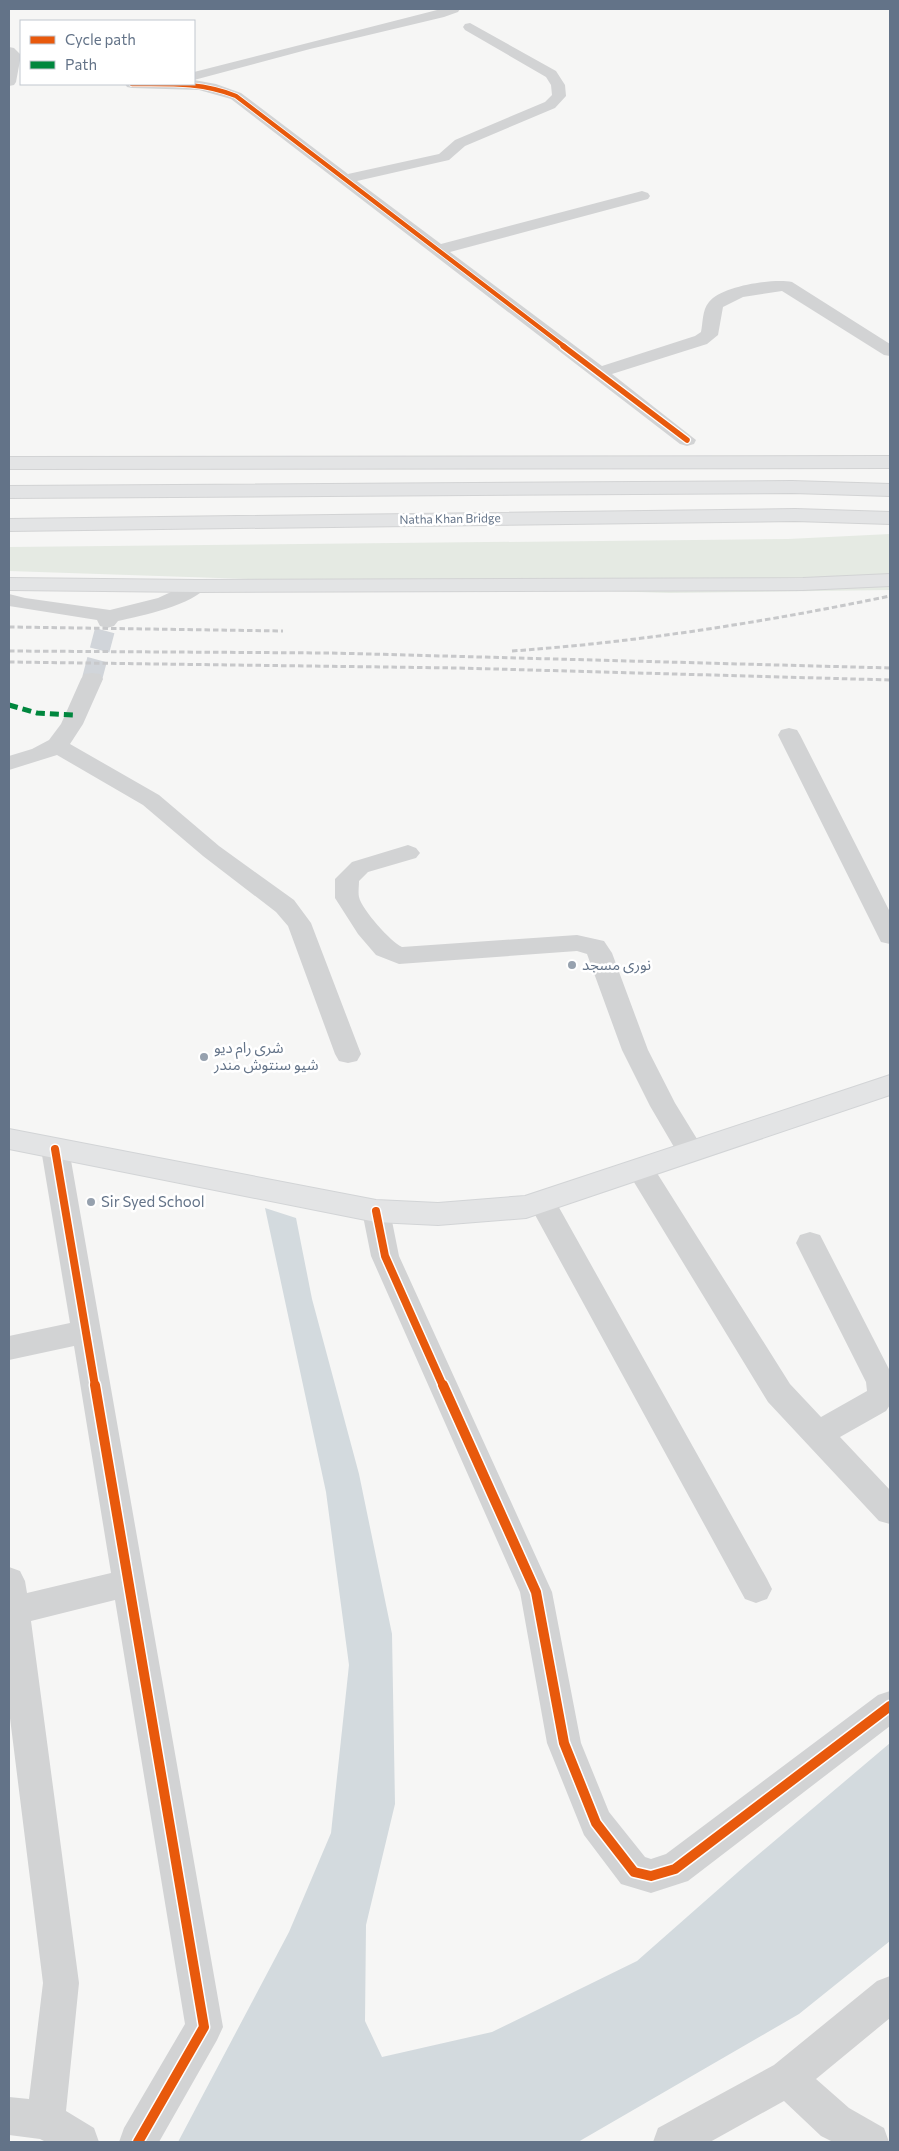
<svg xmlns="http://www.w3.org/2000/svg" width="899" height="2151" viewBox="0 0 899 2151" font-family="Commissioner,'Noto Sans Arabic',sans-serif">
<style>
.green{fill:#e5eae3}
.water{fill:#d3dade}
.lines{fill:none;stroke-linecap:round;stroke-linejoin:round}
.street-tunnel{stroke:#d1d5da;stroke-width:20;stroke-dasharray:20 10;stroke-linecap:butt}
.secondary-casing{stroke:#d2d4d6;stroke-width:2}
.highway-casing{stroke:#d2d3d4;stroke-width:2}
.street{fill:#d2d3d4;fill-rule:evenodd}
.secondary{fill:#e3e4e5;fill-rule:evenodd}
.highway{fill:#e3e4e5;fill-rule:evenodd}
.rail{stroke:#c7c8ca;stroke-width:3;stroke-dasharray:5.5 3;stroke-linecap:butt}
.quiet{stroke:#00873e;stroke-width:5;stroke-dasharray:9 5;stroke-linecap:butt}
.cycleway-far3-casing{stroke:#fff;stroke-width:6}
.cycleway-far2-casing{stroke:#fff;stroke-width:8}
.cycleway-far1-casing{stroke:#fff;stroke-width:11}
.cycleway-casing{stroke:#fff;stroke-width:13}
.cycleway-far3{stroke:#e8590c;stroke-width:4.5}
.cycleway-far2{stroke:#e8590c;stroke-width:5.5}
.cycleway-far1{stroke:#e8590c;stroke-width:8}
.cycleway{stroke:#e8590c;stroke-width:10}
.poi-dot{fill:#96a1ae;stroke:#fff;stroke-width:2}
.labels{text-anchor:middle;stroke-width:5;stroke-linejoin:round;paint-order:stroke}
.far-street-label{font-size:12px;fill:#637388;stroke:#fff}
.poi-label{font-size:15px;fill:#637388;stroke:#fff;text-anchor:start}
</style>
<rect width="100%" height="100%" fill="#f6f6f5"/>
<path class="green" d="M890,534V590L669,593L9,571V547L788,539Z"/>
<path class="water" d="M265,1208L296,1218L312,1299L359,1474L392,1634L395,1804L366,1925L365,2021L382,2057L492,2032L637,1961L746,1865L890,1743V1941L799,2014L578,2142H178L289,1932L331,1833L349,1665L326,1492Z"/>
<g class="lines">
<path class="street-tunnel" d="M92,679L107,622"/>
<defs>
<path id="secondary" d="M890,1075V1095L526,1218L438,1225L376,1222L9,1149V1129L376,1200L438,1203L525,1196Z"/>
<path id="highway" d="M890,456V468L9,469V457Z
M792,481L890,484V496L792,493L9,498V486Z
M795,509L890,512V524L795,521L9,531V519Z
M890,574V586L803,590L197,592L9,590V578L197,580L803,578Z"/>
</defs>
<use href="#secondary" class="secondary-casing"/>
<use href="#highway" class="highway-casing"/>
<path class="street" d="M441,9H460L458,12L444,17L310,49L194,80V72Z
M470,23L556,71L565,85L566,96L555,108L465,146L449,160L357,181L441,244L642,191L648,193L650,196L648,199L450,252L602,366L695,336L701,332C703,323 702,310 709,302C721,286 773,278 792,282L890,344V356L884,355L782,291L743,297L723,307L718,335L707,344L612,374L696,440L694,444L687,446L680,444L231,99L199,90L132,88L127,87L125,84H194V80L216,84L241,93L348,174L439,154L455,140L545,102L552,95L551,85L546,77L465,30L463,27L465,24Z
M9,47L14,48L21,55L16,82L14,85L9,86Z
M197,580L204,582L207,586C194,605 141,616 118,621L114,626L107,628L100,626L97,620L9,606V594L25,598L110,610L158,598Z
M92,673L100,674L103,679L83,724L70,744L159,795L219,846L294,900L311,923L361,1054L357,1061L348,1063L339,1061L335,1054L288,926L276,912L203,856L143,805L57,755L9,770V756L32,749L49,740L61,724L81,679L84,674Z
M789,728L797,730L800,735L890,912V944L881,942L878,936L778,735L781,730Z
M408,845L416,848L420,853L416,858L368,872L359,881C359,886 358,893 359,897C362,910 391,942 402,947L577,935L604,941L612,953L648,1050L675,1103L705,1152L701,1159L691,1162L681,1159L650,1106L622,1050L587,954L577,951L399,964L376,955L358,934L335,898V879L352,862Z
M55,1139L65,1142L69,1149L223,2027L217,2040L159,2142H119L124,2128L185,2024L115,1600L31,1621L79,1983L66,2111L94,2128L99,2142H46L40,2139L9,2135V2097L29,2099L43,1983L9,1710V1567L20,1571L25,1581L27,1593L111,1573L74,1346L9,1360V1336L70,1323L41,1149L45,1142Z
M640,1159L650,1162L790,1384L821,1417L867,1391L866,1382L796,1243L800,1235L810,1232L820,1235L890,1371V1405L886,1411L840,1437L890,1490V1524L879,1521L768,1402L626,1169L630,1162Z
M542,1191L552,1195L767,1579L772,1589L767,1599L756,1603L745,1599L528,1202L532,1195Z
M376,1200L386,1203L390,1211L399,1256L552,1592L581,1743L609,1812L645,1857L651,1859L666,1854L878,1695L890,1691V1726L688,1881L651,1893L621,1884L584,1835L547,1743L520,1592L371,1256L362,1211L366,1203Z
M890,1976V2018L816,2079L849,2108L884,2128L889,2142H833L821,2136L784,2101L710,2142H653L658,2128L774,2065L877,1981Z"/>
<use href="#secondary" class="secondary"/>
<use href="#highway" class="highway"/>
<path class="rail" d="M9,627L283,631
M9,651L332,653L890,668
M512,651C640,642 765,622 890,596
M9,662L459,668L890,680"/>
<path class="quiet" d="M9,705L37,713L75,715"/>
<defs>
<path id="cycleway-far3" d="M132,84C168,84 202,82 236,96L565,347"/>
<path id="cycleway-far2" d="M563,346L687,440"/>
<path id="cycleway-far1" d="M55,1149L95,1386
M376,1211L385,1256L443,1386"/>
<path id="cycleway" d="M95,1385L204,2027L138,2142
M443,1385L536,1592L564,1743L596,1823L634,1872L651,1876L675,1869L890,1706"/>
</defs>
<use href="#cycleway-far3" class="cycleway-far3-casing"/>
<use href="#cycleway-far2" class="cycleway-far2-casing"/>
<use href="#cycleway-far1" class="cycleway-far1-casing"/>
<use href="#cycleway" class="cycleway-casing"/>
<use href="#cycleway-far3" class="cycleway-far3"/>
<use href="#cycleway-far2" class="cycleway-far2"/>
<use href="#cycleway-far1" class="cycleway-far1"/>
<use href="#cycleway" class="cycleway"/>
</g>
<g class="poi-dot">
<circle cx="572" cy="965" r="5"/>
<circle cx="204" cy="1057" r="5"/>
<circle cx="91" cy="1202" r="5"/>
</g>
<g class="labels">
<g class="far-street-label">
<text transform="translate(450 519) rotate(-1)" y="4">Natha Khan Bridge</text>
</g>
<g class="poi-label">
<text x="582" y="970">نوری مسجد</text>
<text x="214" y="1053">شری رام دیو<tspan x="214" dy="17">شیو سنتوش مندر</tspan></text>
<text x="101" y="1207">Sir Syed School</text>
</g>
</g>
<rect width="899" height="2151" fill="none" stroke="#637388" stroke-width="20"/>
<rect x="20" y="20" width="175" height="65" fill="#ffffff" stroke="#c1c7cf"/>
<rect x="30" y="36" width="25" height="8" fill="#e8590c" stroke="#c1c7cf"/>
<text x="65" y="45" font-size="15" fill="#637388">Cycle path</text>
<rect x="30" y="61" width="25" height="8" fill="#00873e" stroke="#c1c7cf"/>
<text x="65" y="70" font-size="15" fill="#637388">Path</text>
</svg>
